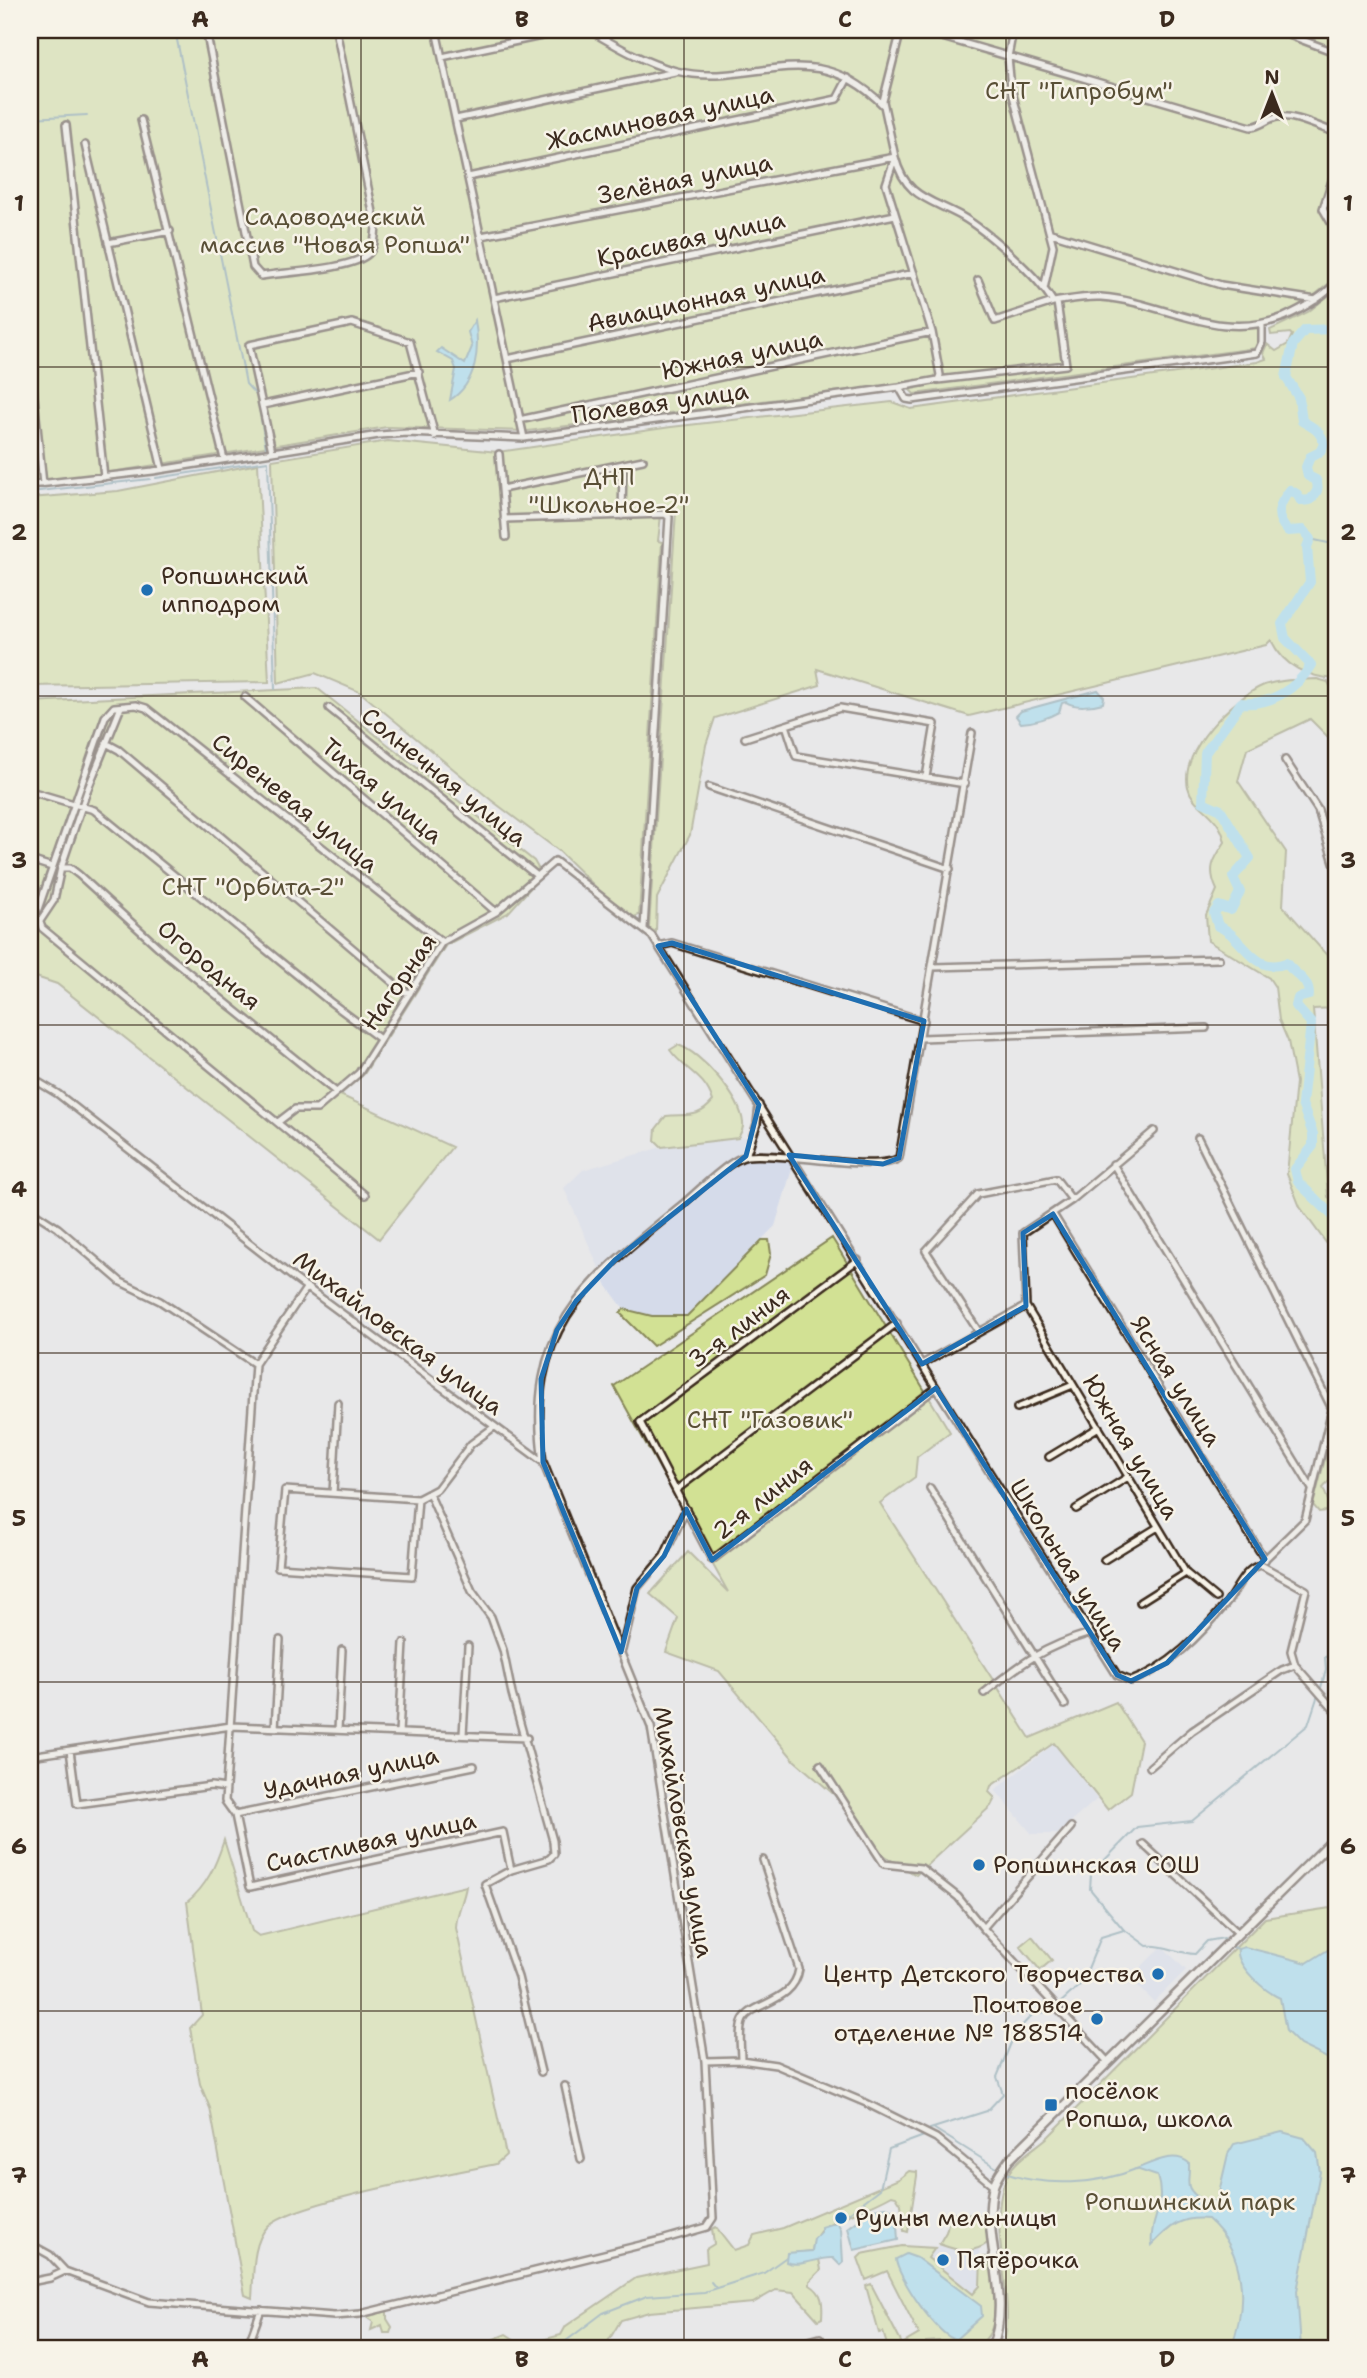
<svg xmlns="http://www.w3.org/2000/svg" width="1367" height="2378" viewBox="0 0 1367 2378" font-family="'Shantell Sans',sans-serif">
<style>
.built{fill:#d5dbea}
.green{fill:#d2e194;stroke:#868659;stroke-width:2}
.water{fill:#8fd8f0;stroke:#6d929c;stroke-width:2}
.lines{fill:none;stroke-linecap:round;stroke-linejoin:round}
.stream{stroke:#6d929c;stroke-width:2}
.river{stroke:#8fd8f0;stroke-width:10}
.minor-casing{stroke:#3b2a1e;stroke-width:10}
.secondary-casing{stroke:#3b2a1e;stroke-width:12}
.minor{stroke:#f7f3e8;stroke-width:5}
.secondary{stroke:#f7f3e8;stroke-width:7}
.marked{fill:none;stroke:#1f6fb2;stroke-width:5;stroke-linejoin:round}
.grid{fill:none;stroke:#3b2a1e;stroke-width:2;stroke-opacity:0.55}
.poi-dot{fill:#1f6fb2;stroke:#f7f3e8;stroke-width:2.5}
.labels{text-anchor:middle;stroke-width:5;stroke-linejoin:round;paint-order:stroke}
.park-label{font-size:24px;fill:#594f36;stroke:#f7f3e8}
.street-label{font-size:24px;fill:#3b2a1e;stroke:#f7f3e8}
.poi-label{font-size:24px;fill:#3b2a1e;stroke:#f7f3e8;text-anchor:start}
.neatline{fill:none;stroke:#3b2a1e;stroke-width:2.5}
.grid-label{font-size:23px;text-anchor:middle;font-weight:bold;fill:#3b2a1e}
</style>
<rect width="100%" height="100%" fill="#e8e8e9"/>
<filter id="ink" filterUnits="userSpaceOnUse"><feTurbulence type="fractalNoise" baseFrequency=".0143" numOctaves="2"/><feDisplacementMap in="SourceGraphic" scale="14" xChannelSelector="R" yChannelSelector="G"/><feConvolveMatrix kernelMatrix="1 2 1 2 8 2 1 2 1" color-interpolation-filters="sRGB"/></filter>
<g filter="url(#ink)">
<path class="built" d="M753,1136L746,1155L791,1158L792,1169L775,1226L687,1316H652L624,1309L607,1286L564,1188L583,1170L662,1147Z
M1054,1744L1097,1799L1057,1834H1032L995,1790Z
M1162,1946L1186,1970L1154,2002L1130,1978Z
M939,2244L954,2249H979L980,2286L973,2294L928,2258Z"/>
<path class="green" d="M30,30H1337V277L1302,305L1266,324L1256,348L914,394L903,383L528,431L387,427L100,474L30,481Z
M1337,289V679C1307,677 1284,667 1271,640L1266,645L969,716L817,669L820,685L715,718L706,745L690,835L657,898L656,932L649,928L676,511L662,507L658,541L662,542L639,915L634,917L608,899L559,851L491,800L360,692L315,673L278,683L272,460L388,441L498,452L671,427L892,402L911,409L1257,362L1266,359L1263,353L1267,344L1276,351L1288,344L1292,335L1290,333L1271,335L1270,330L1308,312Z
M258,464L269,682L30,686V498L118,491Z
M1317,679L1328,682L1337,699V742H1333L1310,719L1247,749L1238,781L1286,852L1283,906L1332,961L1337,972V1008L1313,1009L1328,1197L1337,1202V1286L1332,1251L1300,1207L1287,1174L1296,1082L1288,1041L1279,1020L1275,987L1269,978L1208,941L1206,915L1217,890C1207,869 1213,860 1225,842C1219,811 1193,809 1188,787C1179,751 1233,698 1264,685C1281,679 1299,680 1317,679Z
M317,688L534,861L542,875L508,913L446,945L364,1074L340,1095L452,1147L379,1239L57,984L30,975V702Z
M678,1045C701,1052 741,1098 743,1123C744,1129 741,1132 738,1138L662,1147L655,1140L656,1129L666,1116C688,1114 698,1119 713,1101C705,1075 684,1070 670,1050Z
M832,1238L950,1432L917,1457L915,1477L880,1503L1030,1738L1116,1702L1141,1741L1131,1792L1108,1810L1054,1743L991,1786L989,1792L995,1798L991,1806L916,1875L876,1851L837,1797L795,1761L719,1671L666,1652L678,1618L650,1594L688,1552L728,1592L614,1386Z
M762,1240H769L771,1254L765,1275L653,1346L620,1313L624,1309L652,1316H687Z
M1337,1413V1480H1330L1323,1488L1332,1510L1319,1512L1313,1505Z
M224,1840L252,1931L259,1936L466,1886C464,1901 456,1913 456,1928L506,2155L496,2164C455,2173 291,2202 268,2226C251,2244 254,2275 252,2298L245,2295L210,2108L200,2084L190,2028L202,2015L187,1902C207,1886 216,1865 224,1840Z
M1337,1907V2348H1003C1019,2293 980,2214 1012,2168C1021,2156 1038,2146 1049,2136L1265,1918Z
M1032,1936L1052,1960L1040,1970L1020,1946Z
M909,2171L917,2172V2176L908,2232L904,2231L901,2204L896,2196L892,2195C871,2207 849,2214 829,2224C819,2229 813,2241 812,2251L794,2253L819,2259L821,2270L810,2281V2285C823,2293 823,2303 822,2318L818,2320L793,2292L776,2290L753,2303L649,2312L621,2320L604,2348H472L506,2334L523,2345L561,2335L566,2326L636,2278L707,2263L706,2249L714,2244L712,2229L716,2227L734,2250L749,2245L754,2235L783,2228L899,2179Z
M951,2212L987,2217L989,2242C972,2255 958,2251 939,2244L946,2232Z
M902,2246L935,2248L928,2258L973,2294L980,2286L981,2257H990C994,2282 1007,2338 971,2348C963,2350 951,2348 943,2348L939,2341L926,2342V2348H888L883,2332L879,2333L866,2286L871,2284L902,2344L919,2334L887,2271L866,2280L858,2258L862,2254Z
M387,2311V2319L392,2327L390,2333H384L382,2325L371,2330L373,2322L366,2317Z"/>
<path class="water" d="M475,320C480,349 477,383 450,400L456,369L453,361L437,352L441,348L465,364L472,347L468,332Z
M1098,690L1104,697L1103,703C1093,706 1074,708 1066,702L1062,703L1059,712C1047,719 1035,722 1021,723L1016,716L1021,711Z
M1337,1944V2063L1300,2045L1286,2031L1280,1998C1266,1992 1235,1966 1238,1949L1245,1947L1307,1963Z
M1282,2132L1304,2138L1317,2153L1320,2172L1297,2291L1301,2348H1231C1248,2303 1246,2252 1208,2219C1181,2216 1170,2226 1152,2245C1149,2219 1167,2207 1157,2176L1136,2169C1152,2163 1174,2150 1189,2163C1190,2185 1182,2185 1202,2201H1217L1228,2154L1234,2144Z
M886,2207L896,2212L898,2240L854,2250L848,2228L874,2209Z
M837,2222L841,2229L843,2262L840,2265L833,2258C817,2257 800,2268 786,2262L787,2253L812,2251L814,2239L821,2232V2227Z
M906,2254L917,2258L981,2306L982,2316L956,2339C940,2340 896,2275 896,2259Z"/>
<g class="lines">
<path class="stream" d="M175,30L243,368L246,384L257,396L266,448
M30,118L87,115
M156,478L268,461L275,689
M30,492L150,479
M1310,539L1337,545
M1320,1691L1326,1670L1325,1657L1334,1654L1337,1641
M1125,1930L1147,1946C1164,1944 1177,1953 1195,1954L1207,1941L1224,1938
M1231,1946L1238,1949
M1058,2005L1082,1983L1101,1937L1124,1930L1090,1889L1091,1874L1137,1827L1192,1821L1308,1725L1318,1695
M933,2128L1000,2170
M930,2129L987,2111L1003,2094L997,2077L1015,2033L1034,2013L1050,2012
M1005,2173C1044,2187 1098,2185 1136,2169
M837,2222L880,2189L889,2149L924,2136
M711,2282L716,2288
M540,2348L566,2341L603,2313L647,2296L704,2292L764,2273L785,2258"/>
<path class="river" d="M1337,329L1305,330L1293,344L1286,377L1299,398L1302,421C1313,427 1321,431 1324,444L1320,452L1310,457L1306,467L1308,476L1316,480C1320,489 1316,494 1310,500L1301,501L1297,494L1290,490C1278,505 1274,517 1288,531L1303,530L1310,539L1307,547L1310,582L1282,624L1285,638L1311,665C1297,689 1269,706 1241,703L1205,753L1203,802L1221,810L1250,858L1233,877L1240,892L1231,910L1219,906L1214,913L1218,926C1243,935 1253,976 1286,963C1295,975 1309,979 1309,995L1298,998L1296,1006L1311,1023L1302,1104L1313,1134V1146L1295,1169L1298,1182L1337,1220"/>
<defs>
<path id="minor" d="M206,30L253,267L261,276C285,272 353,270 369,253C375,246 375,236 376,227L336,30
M436,30L524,438
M589,30C616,46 645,63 676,71C753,90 810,32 883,105
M918,30L1251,127C1262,126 1268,118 1277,117C1295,114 1320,128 1337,133
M1013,30L1008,57L1011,88L1053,246L1044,289
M1276,30L1337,53
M442,57L570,30
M30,73L34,102
M456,119L675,72
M141,120L224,459
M66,125L104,477
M85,145L162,469
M1337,165L1323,209L1337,233
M468,177L837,99L848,78
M1051,233L1221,285L1316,300
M481,236L895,157C905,197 930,199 961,216C987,231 1039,277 1053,302L995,321L978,280
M108,243L170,231
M494,298L895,215
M1053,302C1068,300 1085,296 1101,297C1166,302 1217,343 1284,317C1304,308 1322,298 1337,282
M30,359L43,484
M507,359L914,273
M938,380L1066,365L1057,302
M899,387L938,380L940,375L932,332L886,184L895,157L883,101L901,30
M263,405L419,372
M519,420L932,332
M272,451L249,345L352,323L410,342L435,436
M499,454L506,537
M30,485L153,471L379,435L407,433L524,438L899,387L906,399L912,400L1257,353L1262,342V325
M502,489L643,460
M622,516L623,464
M504,519L665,514L669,517L644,928
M245,697L496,912
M329,708L536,875
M786,725L796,756L965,784
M745,738L840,708L935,724L926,777
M106,743L119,750L403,991L410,993
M1285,760L1318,810L1337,872
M709,787L950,869
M30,791L94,810L329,1001L380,1039
M30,860L52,867
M61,868H70L79,875L166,954L336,1092
M35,918L105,717L114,707L136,705L146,708L442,942
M35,918L39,920L42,928L365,1195
M40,921L54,900L61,868L87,791L121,707
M658,946L672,943L924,1021
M933,967L1219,959
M921,1038L1206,1028
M30,1077L58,1094L294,1278L543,1462L651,1727L705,2061L713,2218L707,2227L665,2239L360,2314L334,2316L149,2302L65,2271L50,2255L30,2244
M278,1122L295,1109H317L359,1073L442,942L496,912L555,861L652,936L1117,1675L1131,1681C1169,1668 1200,1635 1226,1604C1236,1591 1244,1568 1261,1565L1306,1590L1291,1651L1295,1665L1337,1713
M1198,1138L1332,1409L1305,1520L1265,1559
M746,1156L757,1124L759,1105
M1113,1164L1312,1489
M30,1210L58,1228L121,1282L160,1301L255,1364
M1053,1214L1265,1560
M858,1260L640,1422L712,1560L936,1388
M307,1287L255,1364L225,1801L235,1815L250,1887L503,1832L511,1870
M1026,1306L1186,1573L1216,1598
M979,1332L926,1251L978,1194L1056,1179L1072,1200
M922,1364L1026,1306L1023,1233L1072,1200L1154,1131
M1017,1408L1073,1385
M1049,1457L1099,1427
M543,1462C524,1327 587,1282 683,1204C697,1192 730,1159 747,1156C781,1151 877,1173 899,1158L972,733
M930,1488L1065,1705
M676,1490L897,1323
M333,1493L338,1403
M429,1493L472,1591L491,1617L503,1650L512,1694L553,1841L554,1854L549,1859L511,1870L485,1884L518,1977L541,2072
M418,1499L285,1490L278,1567L412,1576L418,1499L437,1489L471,1444L494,1427
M1076,1509L1128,1477
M1104,1560L1158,1527
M1140,1602L1186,1573
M622,1650L637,1588L664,1556L686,1509
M984,1693C1022,1663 1043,1647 1090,1633
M275,1728L280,1640
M338,1730L342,1650
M399,1733L404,1643
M463,1735L468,1646
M70,1750L77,1804L211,1786L226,1788
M30,1756L231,1726L527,1738
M820,1765L884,1864L921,1868L958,1897L983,1928L1108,2062
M1150,1767L1192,1731L1282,1670L1295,1665
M235,1815L474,1766
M1143,1844L1238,1933
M983,1928L1071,1827
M741,2060C741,2048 738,2030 743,2020C752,2002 794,2003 799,1969L763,1860
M705,2061L741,2060L776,2065L866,2103L936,2138L993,2185
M565,2086L581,2159
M30,2282L50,2278L65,2271
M247,2348L261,2310
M783,2348L820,2338L823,2348"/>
<path id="secondary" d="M992,2348C1013,2295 981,2241 993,2188C995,2178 1003,2169 1009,2160L1337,1836"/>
</defs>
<use href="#minor" class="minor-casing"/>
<use href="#secondary" class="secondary-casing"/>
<use href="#minor" class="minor"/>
<use href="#secondary" class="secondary"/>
</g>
</g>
<path d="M0 0H1367V2378H0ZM672,943L924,1021L899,1158L883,1164L789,1155L922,1364L1026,1306L1023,1233L1053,1214L1265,1559L1167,1663L1131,1681L1117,1675L936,1388L712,1560L686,1509L664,1556L637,1588L621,1652L543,1462L541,1379L557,1330L576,1301L615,1260L746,1156L759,1105L658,946Z" fill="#e8e8e9" fill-opacity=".55" fill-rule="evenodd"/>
<path class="marked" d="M672,943L924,1021L899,1158L883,1164L789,1155L922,1364L1026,1306L1023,1233L1053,1214L1265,1559L1167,1663L1131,1681L1117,1675L936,1388L712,1560L686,1509L664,1556L637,1588L621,1652L543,1462L541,1379L557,1330L576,1301L615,1260L746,1156L759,1105L658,946Z"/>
<path class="grid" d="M361,30V2348M684,30V2348M1006,30V2348M30,367H1337M30,696H1337M30,1025H1337M30,1353H1337M30,1682H1337M30,2011H1337"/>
<g class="poi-dot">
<circle cx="147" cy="590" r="7"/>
<circle cx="979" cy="1865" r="7"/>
<circle cx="1158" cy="1974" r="7"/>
<circle cx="1097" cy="2019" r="7"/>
<rect x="1044" y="2098" width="14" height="14" rx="3.5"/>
<circle cx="841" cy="2218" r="7"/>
<circle cx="943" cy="2260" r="7"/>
</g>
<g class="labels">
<g class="park-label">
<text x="1079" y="99">СНТ "Гипробум"</text>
<text x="335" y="225">Садоводческий<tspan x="335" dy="28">массив "Новая Ропша"</tspan></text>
<text x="609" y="485">ДНП<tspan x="609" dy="28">"Школьное-2"</tspan></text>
<text x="253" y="895">СНТ "Орбита-2"</text>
<text x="770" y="1428">СНТ "Газовик"</text>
<text x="1190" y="2210">Ропшинский парк</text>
</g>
<g class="street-label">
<text transform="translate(660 118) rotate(-12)" y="8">Жасминовая улица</text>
<text transform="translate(685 179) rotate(-11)" y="8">Зелёная улица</text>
<text transform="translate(691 239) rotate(-12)" y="8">Красивая улица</text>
<text transform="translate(706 299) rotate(-12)" y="8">Авиационная улица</text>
<text transform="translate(742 355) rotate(-12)" y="8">Южная улица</text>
<text transform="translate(660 403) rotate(-8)" y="8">Полевая улица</text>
<text transform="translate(444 777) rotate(39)" y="8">Солнечная улица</text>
<text transform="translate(382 791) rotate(40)" y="8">Тихая улица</text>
<text transform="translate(295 803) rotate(39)" y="8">Сиреневая улица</text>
<text transform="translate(209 965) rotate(40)" y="8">Огородная</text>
<text transform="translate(399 982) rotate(-55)" y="8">Нагорная</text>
<text transform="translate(739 1327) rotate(-37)" y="8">3-я линия</text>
<text transform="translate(398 1333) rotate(37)" y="8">Михайловская улица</text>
<text transform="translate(1176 1381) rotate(58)" y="8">Ясная улица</text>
<text transform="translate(1131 1447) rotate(59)" y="8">Южная улица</text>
<text transform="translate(763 1498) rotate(-38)" y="8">2-я линия</text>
<text transform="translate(1068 1565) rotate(58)" y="8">Школьная улица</text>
<text transform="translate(351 1773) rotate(-12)" y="8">Удачная улица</text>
<text transform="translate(683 1832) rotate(80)" y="8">Михайловская улица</text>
<text transform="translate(371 1842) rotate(-12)" y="8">Счастливая улица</text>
</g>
<g class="poi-label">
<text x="161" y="584">Ропшинский<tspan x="161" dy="28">ипподром</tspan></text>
<text x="993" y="1873">Ропшинская СОШ</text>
<text x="1144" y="1982" text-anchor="end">Центр Детского Творчества</text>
<text x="1083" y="2013" text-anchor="end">Почтовое<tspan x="1083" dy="28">отделение № 188514</tspan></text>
<text x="1065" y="2099">посёлок<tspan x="1065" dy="28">Ропша, школа</tspan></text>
<text x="855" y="2226">Руины мельницы</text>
<text x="957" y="2268">Пятёрочка</text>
</g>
</g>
<rect width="1367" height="2378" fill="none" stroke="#f7f3e8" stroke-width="77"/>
<g transform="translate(1272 94)" stroke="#f7f3e8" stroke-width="5" paint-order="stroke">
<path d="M0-5L12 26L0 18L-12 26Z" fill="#3b2a1e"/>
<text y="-10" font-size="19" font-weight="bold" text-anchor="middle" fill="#3b2a1e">N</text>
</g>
<rect x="38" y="38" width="1290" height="2302" class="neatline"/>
<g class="grid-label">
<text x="200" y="27">A</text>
<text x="522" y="27">B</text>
<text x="845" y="27">C</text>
<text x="1167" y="27">D</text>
<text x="19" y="211">1</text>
<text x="1348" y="211">1</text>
<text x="19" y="540">2</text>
<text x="1348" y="540">2</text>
<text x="19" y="868">3</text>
<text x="1348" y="868">3</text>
<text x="19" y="1197">4</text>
<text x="1348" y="1197">4</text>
<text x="19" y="1526">5</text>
<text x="1348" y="1526">5</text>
<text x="19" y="1854">6</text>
<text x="1348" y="1854">6</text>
<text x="19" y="2183">7</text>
<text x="1348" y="2183">7</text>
<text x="200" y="2367">A</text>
<text x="522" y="2367">B</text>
<text x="845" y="2367">C</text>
<text x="1167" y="2367">D</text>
</g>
</svg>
